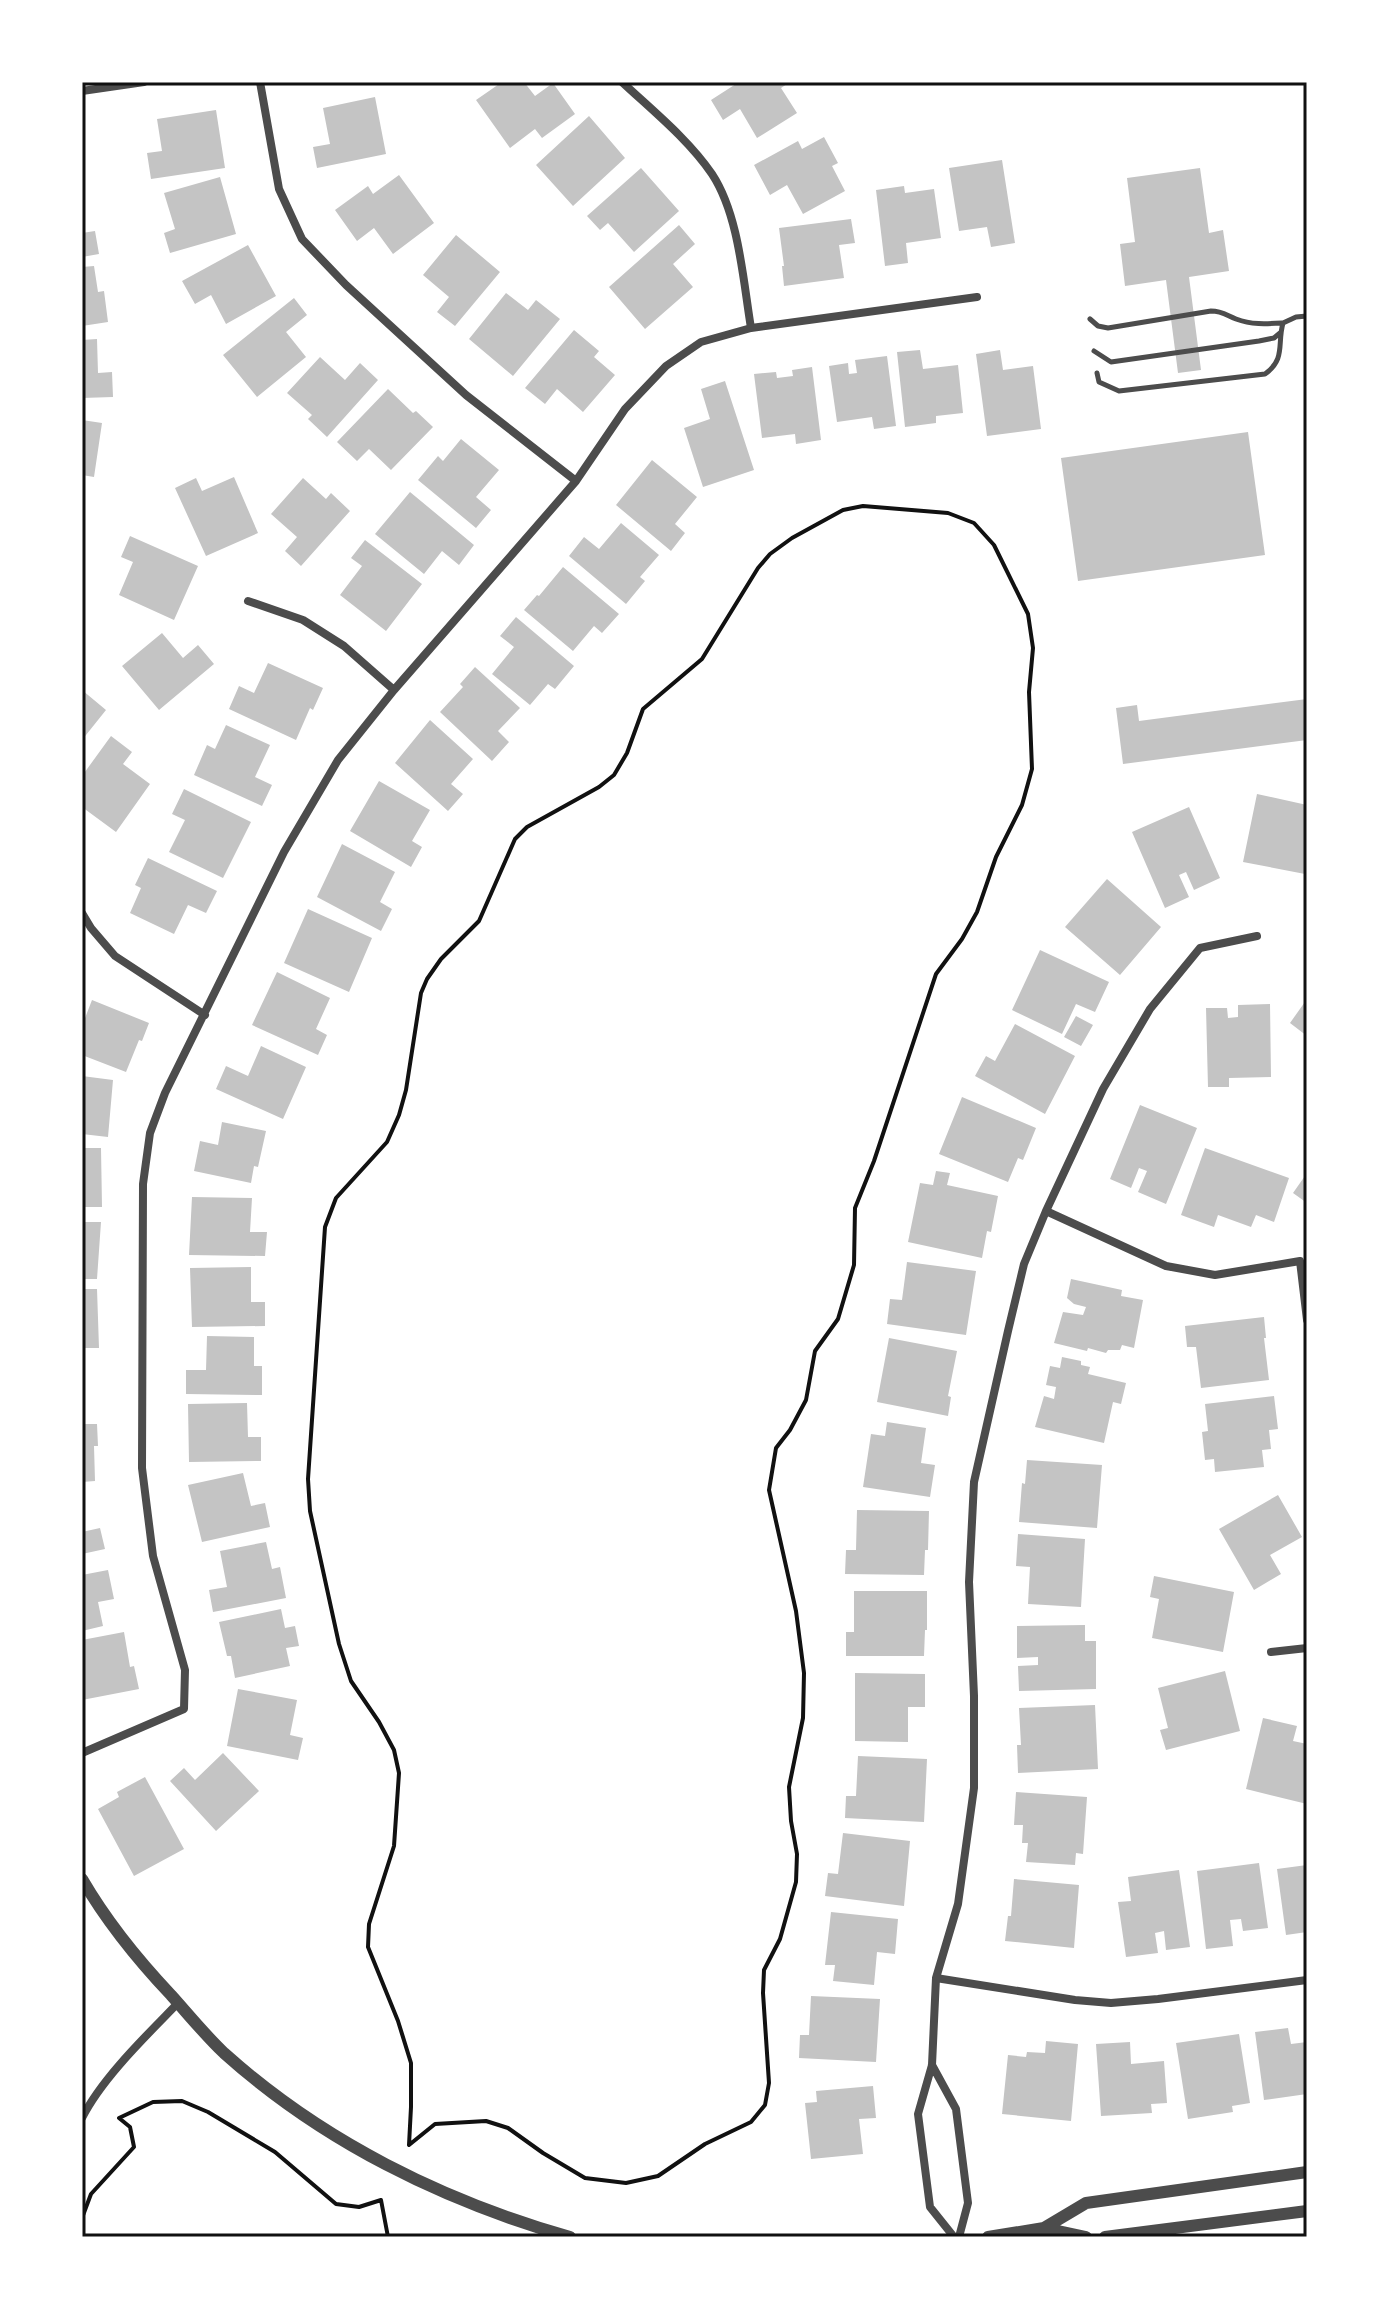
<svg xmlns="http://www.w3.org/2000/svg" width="1389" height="2319" viewBox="0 0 1389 2319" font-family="'PT Serif',serif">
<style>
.building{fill:#c4c4c4}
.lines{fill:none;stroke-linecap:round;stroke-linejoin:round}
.path{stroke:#111;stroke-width:4}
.service{stroke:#4c4c4c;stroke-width:5}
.minor{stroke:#4c4c4c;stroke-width:8}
.tertiary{stroke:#4c4c4c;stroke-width:12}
.neatline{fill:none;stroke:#111;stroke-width:3}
</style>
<rect width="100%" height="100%" fill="#fff"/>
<path class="building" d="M502,82H524L535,96L553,83L575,114L542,138L535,129L510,148L476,100Z
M739,82H790L781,88L797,113L757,138L740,109L723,120L711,100Z
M375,97L386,154L317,168L313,147L330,144L323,108Z
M216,110L225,168L151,179L147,153L162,151L157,119Z
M589,116L625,158L573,206L536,165Z
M824,137L838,163L832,166L845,191L803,214L787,185L770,195L754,165L798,141L802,149Z
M1002,160L1015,243L991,247L987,227L959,231L949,168Z
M641,168L679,211L634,252L608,223L600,230L587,216Z
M1200,168L1209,233L1223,230L1229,271L1189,277L1201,370L1178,373L1166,280L1125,286L1120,244L1135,242L1127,178Z
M399,175L434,223L393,254L374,228L357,241L335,210L368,186L373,194Z
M220,177L236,234L170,253L164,233L175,229L164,193Z
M904,186L905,193L934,189L941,238L906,243L908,263L885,266L876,190Z
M851,219L855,243L839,245L844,278L784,286L782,266H784L779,228Z
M679,225L695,244L673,264L693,287L645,329L609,287Z
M95,231L99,254L82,257V233Z
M456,235L500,272L455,326L437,312L449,297L423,275Z
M248,245L276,296L226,324L211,295L195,304L182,281Z
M94,266L98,292L104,291L108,322L82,326V267Z
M506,293L528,310L536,300L560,319L513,376L469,339Z
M294,298L307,315L286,332L306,357L257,397L223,355Z
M574,330L599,351L594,357L615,375L583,412L557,389L545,404L525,388Z
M97,339L98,373L112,372L113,397L82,398V340Z
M920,350L923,369L958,365L963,413L936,416V423L905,427L897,352Z
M1000,350L1003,370L1033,366L1041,429L987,436L976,354Z
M887,356L896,426L874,429L872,417L837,422L829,366L848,363L849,374L857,373L855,360Z
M320,357L345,380L360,363L378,380L327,437L308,419L312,415L287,393Z
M812,367L821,440L796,444L795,434L762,438L754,374L776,372L777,378L793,376L792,370Z
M725,381L754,470L703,487L684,428L710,419L701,389Z
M388,389L413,413L416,411L433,427L391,470L369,449L357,461L337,442Z
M82,420L102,423L94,477L82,475Z
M1248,432L1265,555L1078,581L1061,458Z
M461,439L499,470L476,497L491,510L476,528L418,480L438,456L443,461Z
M652,460L697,497L675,524L685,533L671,551L616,505Z
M234,477L258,533L206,556L175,488L196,478L202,491Z
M303,478L326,499L331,493L350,511L301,566L285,551L297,537L271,514Z
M410,492L474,545L459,565L442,551L424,574L375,534Z
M621,523L659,555L640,577L645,581L626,604L569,556L584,537L599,549Z
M130,536L198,566L174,620L119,595L133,562L121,557Z
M365,540L422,584L386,631L340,595L362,566L351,558Z
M563,567L619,614L602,633L594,626L573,651L524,610L537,595L539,596Z
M516,617L574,666L555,689L548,684L530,705L492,674L514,647L500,636Z
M162,633L183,658L198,645L214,664L159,710L122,666Z
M268,663L323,688L313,710L310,708L296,740L229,709L239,686L254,693Z
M475,667L520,708L498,731L509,742L492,761L440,712L463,687L460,684Z
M82,690L106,710L82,740Z
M1307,699V740L1123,764L1116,708L1137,705L1139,721Z
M430,720L473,759L451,784L463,794L448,811L395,763Z
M226,725L270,745L255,777L272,785L262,806L194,775L207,745L215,749Z
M111,736L132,752L123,764L150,784L116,832L82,807V776Z
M379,781L430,810L412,841L422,847L411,867L350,831Z
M184,789L251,822L223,878L169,852L185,820L172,814Z
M1257,794L1307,805V865L1305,874L1243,862Z
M1189,807L1220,878L1194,890L1186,872L1179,875L1189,897L1165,908L1132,832Z
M342,844L395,872L380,902L392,909L381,931L317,897Z
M148,858L217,891L206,913L188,905L174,934L130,913L141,888L135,885Z
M1107,879L1161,927L1120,975L1065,927Z
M308,909L372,938L349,992L284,963Z
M1040,950L1109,982L1095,1012L1076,1004L1062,1034L1012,1010Z
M277,972L330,998L316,1029L327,1035L318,1055L252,1025Z
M1307,999V1036L1290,1023Z
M92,1000L149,1023L142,1041L139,1040L126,1072L82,1055V1026Z
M1270,1004L1271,1077L1229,1078V1087H1208L1206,1008H1227L1228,1018L1238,1017V1005Z
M1076,1016L1093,1025L1081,1046L1064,1037Z
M1015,1024L1075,1056L1045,1114L975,1076L986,1056L995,1061Z
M261,1046L306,1067L283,1119L216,1089L226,1066L248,1076Z
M82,1076L113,1080L108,1137L82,1134Z
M962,1097L1036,1128L1023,1160L1018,1158L1008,1182L939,1154Z
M1140,1105L1197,1128L1166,1204L1138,1192L1147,1171L1139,1168L1131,1188L1110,1179Z
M222,1122L266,1131L258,1167L254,1166L251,1183L194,1171L200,1141L218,1145Z
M82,1148H101L102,1207H82Z
M1205,1148L1289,1178L1274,1222L1256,1215L1251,1227L1218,1215L1214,1227L1181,1215Z
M936,1171L950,1173L947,1185L998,1196L991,1232L987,1231L982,1258L908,1242L920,1183L933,1185Z
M1307,1173V1203L1293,1193Z
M192,1197L252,1198L250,1232H267L265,1256L189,1255Z
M82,1222H101L97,1279H82Z
M907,1262L976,1271L966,1335L887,1324L890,1299L902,1300Z
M251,1267V1302H265V1326L192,1327L190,1268Z
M1071,1279L1122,1290L1121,1296L1143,1300L1134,1348L1122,1345L1120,1350H1108L1106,1353L1088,1348L1087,1351L1054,1343L1063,1312L1083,1315L1086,1307L1074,1304L1067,1298Z
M82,1289H97L99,1348H82Z
M1264,1317L1266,1338H1264L1269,1380L1201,1388L1196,1347H1187L1185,1326Z
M207,1336L254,1337V1366H262V1395L186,1394V1370H206Z
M889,1338L957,1351L948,1396L951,1397L948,1416L877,1402Z
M1062,1357L1081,1361V1365L1090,1367L1088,1374L1126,1383L1121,1404L1113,1402L1104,1443L1035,1427L1044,1396L1054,1399L1056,1387L1046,1385L1050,1366L1060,1368Z
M1274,1396L1278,1429L1269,1430L1271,1449L1262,1450L1264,1467L1215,1472L1214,1459L1205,1460L1202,1432L1208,1431L1205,1404Z
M247,1403L248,1437H261V1461L189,1462L188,1404Z
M887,1422L926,1428L921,1463L935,1465L930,1497L863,1487L871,1434L885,1436Z
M82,1424H97L98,1446H94L95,1481L82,1482Z
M1027,1460L1102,1465L1097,1528L1019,1522L1022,1483L1025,1484Z
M243,1473L251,1506L265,1503L270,1527L202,1542L188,1485Z
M1278,1495L1302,1537L1270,1555L1281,1574L1254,1590L1219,1529Z
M857,1510L929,1511L928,1550H925L924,1575L845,1574L846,1550H856Z
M100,1528L105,1549L82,1554V1532Z
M1018,1534L1085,1539L1081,1607L1028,1604L1030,1567L1016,1566Z
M266,1542L272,1569L280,1567L286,1598L213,1612L209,1590L227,1587L220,1551Z
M108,1570L114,1599L98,1602L103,1626L82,1631V1575Z
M1154,1576L1234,1592L1223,1652L1152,1638L1159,1599L1150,1597Z
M854,1591H927V1630H925L924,1656H846V1632H854Z
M281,1609L285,1628L295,1626L299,1646L286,1648L290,1666L235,1678L231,1656H227L219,1622Z
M1085,1625V1641H1096V1689L1019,1691L1018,1666L1038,1665V1657L1017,1658V1626Z
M124,1632L130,1667L134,1666L139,1689L82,1700V1640Z
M1225,1671L1240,1731L1166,1750L1160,1730L1168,1728L1158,1688Z
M855,1673L925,1674V1707H908V1742L855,1741Z
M238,1689L297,1700L290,1735L303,1738L298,1760L227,1746Z
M1095,1705L1098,1769L1018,1773L1017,1745H1021L1019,1708Z
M1263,1718L1297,1726L1293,1741L1307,1744V1804L1246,1789Z
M223,1753L259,1791L216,1831L170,1781L184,1768L195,1780Z
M858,1756L927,1759L924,1822L845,1818L846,1796H856Z
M145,1777L184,1849L134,1876L98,1809L119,1797L117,1792Z
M1016,1792L1087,1797L1083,1854L1076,1853L1075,1865L1026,1862L1028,1843H1022L1023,1825H1014Z
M843,1833L910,1841L904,1906L825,1896L828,1873L838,1874Z
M1259,1863L1268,1928L1243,1931L1241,1919L1230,1920L1233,1946L1206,1949L1197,1871Z
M1307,1865V1932L1286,1935L1277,1869Z
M1179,1870L1190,1947L1166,1950L1164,1931L1155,1933L1158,1953L1126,1957L1118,1902L1131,1901L1128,1877Z
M1014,1879L1079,1885L1074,1948L1005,1941L1008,1916H1011Z
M831,1912L898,1919L895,1954L877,1952L874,1985L833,1981L835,1965H825Z
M811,1996L880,1999L876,2062L799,2058L800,2035H809Z
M1288,2028L1291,2044L1307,2042V2094L1264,2100L1255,2032Z
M1239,2034L1250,2103L1232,2106L1233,2112L1188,2119L1176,2043Z
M1046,2041L1078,2044L1071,2121L1002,2114L1008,2055L1026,2057L1027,2052L1045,2053Z
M1130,2042L1131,2064L1164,2061L1167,2103L1151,2104L1152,2113L1101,2116L1096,2044Z
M873,2086L876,2118L859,2119L863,2154L811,2159L805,2103L817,2102L816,2091Z"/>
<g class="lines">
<path class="path" d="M863,506L948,513L974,523L994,545L1028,614L1033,648L1029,692L1032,769L1022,805L996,857L977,912L962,939L936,974L874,1161L855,1208L854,1265L838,1319L815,1351L806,1400L790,1430L776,1448L769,1490L796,1611L804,1673L803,1718L789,1787L791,1821L797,1854L796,1882L780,1939L764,1970L763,1993L769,2083L765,2105L751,2122L705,2144L658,2176L626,2183L585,2178L543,2153L508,2128L486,2121L435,2124L409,2145L411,2107V2063L398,2021L368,1947L369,1924L394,1846L399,1773L394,1750L379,1722L351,1681L339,1644L310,1511L308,1479L325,1227L336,1198L387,1142L399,1115L406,1090L421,993L427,979L441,959L479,921L515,839L527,827L599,787L614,775L627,753L643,709L702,659L758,568L770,554L792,538L843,510Z
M82,2218L91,2194L134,2147L130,2127L119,2118L153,2102L182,2101L208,2112L275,2152L336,2204L359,2207L381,2200L388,2237"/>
<path class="service" d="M1090,319L1098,326L1108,328L1211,311C1222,311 1226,315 1236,319C1252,325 1266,324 1283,323
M1094,351L1111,362L1259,341L1274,338L1280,333
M1097,373L1099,382L1119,391L1265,374C1286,359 1277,344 1283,323L1296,317L1307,316"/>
<path class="minor" d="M260,82L279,189L302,239L346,285L466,395L576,481
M622,82C653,111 688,139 712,174C739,215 743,280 751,328
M82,91L144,82
M248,601L303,620L344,646L394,690
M82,913L91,928L115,956L205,1015
M1046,1211L1166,1266L1215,1275L1300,1261L1307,1320
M1271,1652L1307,1648
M82,1753L184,1709L185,1670L153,1556L142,1468L143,1184L150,1133L165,1093L284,852L338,760L394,690L576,481L625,409L666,366L701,342L751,328L977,297
M936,1978L1075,2000L1111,2003L1158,1999L1307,1980
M932,2065L956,2109L968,2203L959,2237
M82,2118C102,2078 147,2035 178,2003
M954,2237L930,2207L918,2114L932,2065L936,1978L958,1904L974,1788V1696L969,1582L974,1482L1008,1331L1024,1264L1046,1211L1103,1089L1150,1009L1200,948L1257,936"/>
<path class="tertiary" d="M82,1879C107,1922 137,1959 171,1995C188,2014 205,2035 224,2053C322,2141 443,2201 570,2237
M1044,2228L1086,2237
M988,2237L1044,2228L1086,2203L1307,2172
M1105,2237L1307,2211"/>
</g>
<rect width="1389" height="2319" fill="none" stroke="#ffffff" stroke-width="168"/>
<rect x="84" y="84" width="1221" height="2151" class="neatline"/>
</svg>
